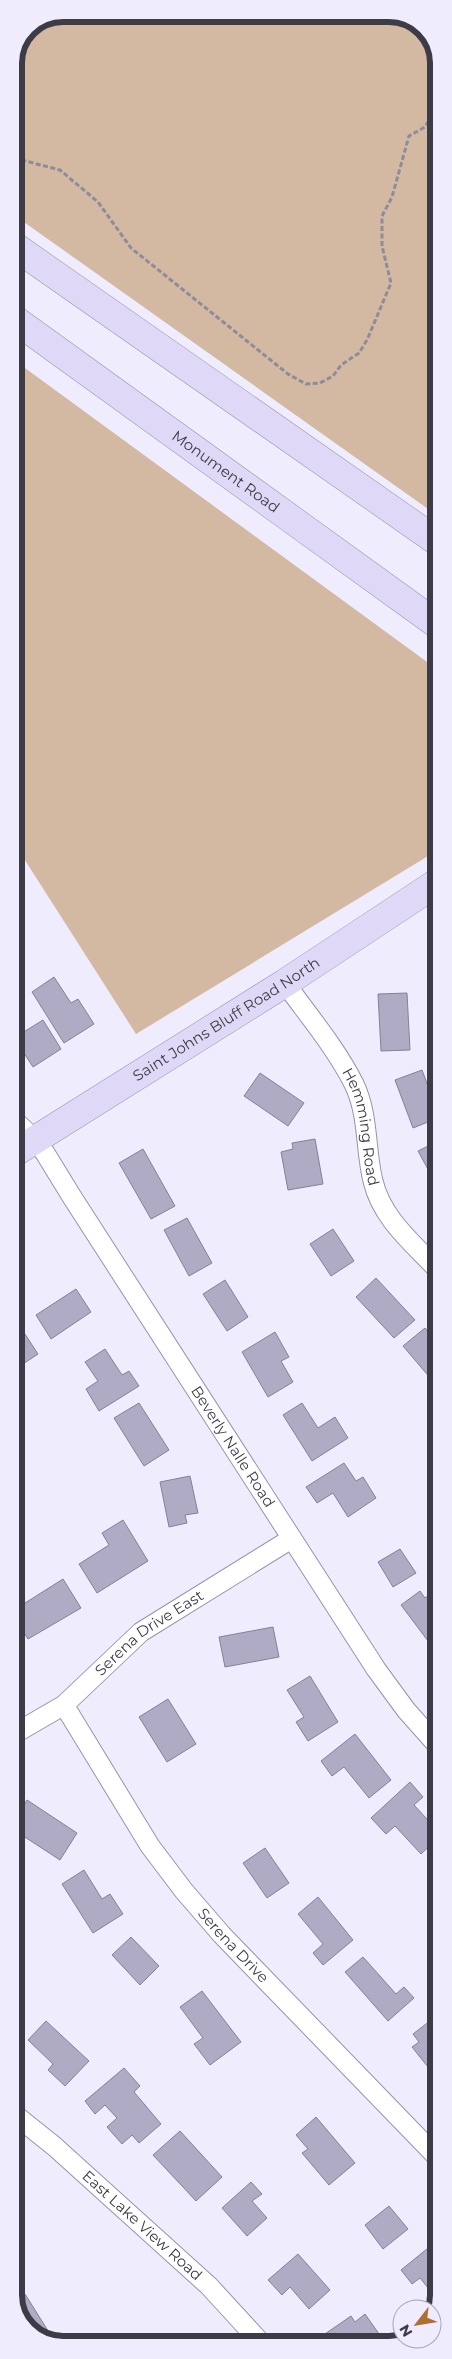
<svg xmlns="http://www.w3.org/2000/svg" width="452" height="2359" viewBox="0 0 452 2359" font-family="Montserrat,sans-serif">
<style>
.green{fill:#d3b8a2}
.building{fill:#afabc5;stroke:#848099}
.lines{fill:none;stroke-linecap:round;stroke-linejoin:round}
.street-casing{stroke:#9793ad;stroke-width:21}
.secondary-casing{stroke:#9793ad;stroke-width:29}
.path{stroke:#8f8c9a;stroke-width:3;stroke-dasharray:5 2.5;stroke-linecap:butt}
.street{stroke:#fff;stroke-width:19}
.secondary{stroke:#e0d8f7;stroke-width:28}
.labels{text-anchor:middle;stroke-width:4.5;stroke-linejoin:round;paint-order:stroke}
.street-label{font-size:15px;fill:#3d3b46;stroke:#efecfe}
.rim{fill:none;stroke:#3d3b46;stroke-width:6}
</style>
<rect width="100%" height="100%" fill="#efecfe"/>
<path class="green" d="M63,14H395L424,28L438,56V516L14,215V63L28,28Z
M14,360L438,670V850L136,1034L14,843Z"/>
<path class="building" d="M54,977L71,1003L78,999L94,1024L64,1043L32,992Z
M438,985V1002L430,990Z
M407,993L410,1050L381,1051L378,994Z
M43,1020L61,1049L33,1067L14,1038Z
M422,1070L438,1113V1118L413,1128L395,1080Z
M260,1073L304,1103L288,1126L244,1096Z
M315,1139L323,1184L288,1190L281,1152L293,1149L292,1143Z
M438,1141V1183L436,1184L418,1151Z
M143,1149L175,1206L151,1219L119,1163Z
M187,1218L212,1263L189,1276L164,1230Z
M333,1229L354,1261L331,1276L310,1244Z
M376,1278L415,1320L394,1338L356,1297Z
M225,1280L248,1317L227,1331L203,1294Z
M76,1289L91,1312L51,1339L36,1315Z
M19,1325L38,1354L14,1370V1329Z
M425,1328L438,1344L437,1386L403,1346Z
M275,1332L289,1357L281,1361L293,1382L268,1397L242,1352Z
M105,1349L122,1375L129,1371L139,1386L99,1411L86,1389L98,1381L85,1362Z
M139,1403L169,1450L144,1466L114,1418Z
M302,1403L318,1428L335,1417L348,1438L312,1461L283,1415Z
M344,1463L356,1481L363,1477L376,1498L348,1517L333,1493L317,1503L306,1487Z
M190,1476L198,1513L185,1515L187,1523L169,1527L160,1482Z
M123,1520L148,1561L97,1593L79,1564L109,1545L102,1533Z
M400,1549L416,1573L393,1587L378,1562Z
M63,1579L81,1608L28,1639L14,1617V1610Z
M438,1588V1646L434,1649L401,1605L420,1591L425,1598Z
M273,1627L279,1657L225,1667L219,1637Z
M310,1676L338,1722L308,1741L296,1722L304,1717L287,1690Z
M168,1699L196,1744L167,1762L139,1717Z
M355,1734L391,1780L369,1798L344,1767L332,1776L321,1761Z
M410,1782L423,1797L414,1805L438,1831V1838L421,1854L395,1826L386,1834L371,1818Z
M27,1800L77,1833L60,1860L14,1830V1820Z
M265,1848L289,1883L267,1898L243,1863Z
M84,1870L102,1899L110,1894L123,1914L93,1933L62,1884Z
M318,1897L353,1940L323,1965L313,1953L323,1944L298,1914Z
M131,1937L159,1966L140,1985L112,1955Z
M363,1957L396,1994L404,1987L414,1998L388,2021L345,1972Z
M202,1991L241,2042L210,2065L194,2044L203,2038L180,2007Z
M14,1998L22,2005L14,2015Z
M435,2017L438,2021V2066L435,2062L428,2067L412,2047L419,2042L413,2034Z
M46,2021L89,2061L65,2086L48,2070L53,2064L28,2040Z
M124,2068L140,2086L134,2092L161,2124L139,2143L132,2135L122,2144L107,2127L117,2118L105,2105L95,2114L85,2101Z
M316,2117L355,2163L329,2185L302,2153L308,2149L296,2135Z
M180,2131L222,2177L196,2201L153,2155Z
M251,2182L262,2194L252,2201L267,2218L247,2236L222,2208Z
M389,2206L408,2229L383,2249L365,2225Z
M438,2240V2296L437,2299L420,2278L412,2284L401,2270Z
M298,2254L330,2290L309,2309L290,2287L282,2295L268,2280Z
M25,2294L50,2334L44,2338L28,2331L14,2303V2295L17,2299Z
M365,2314L384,2341L387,2339L388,2341L382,2345H329L322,2336L351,2316L355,2322Z"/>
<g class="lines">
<defs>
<g id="street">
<path id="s1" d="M285,983C308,1015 336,1048 354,1084C369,1115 365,1149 373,1181C382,1219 413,1243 438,1270"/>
<path id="s2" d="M14,1120L35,1140L45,1153L72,1197L376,1669L406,1710L438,1746"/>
<path id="s3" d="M64,1705L150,1846L184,1891L222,1935L438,2158"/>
<path id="s4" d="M14,1734L64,1705L141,1632L291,1539"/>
<path id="s5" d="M14,2114L54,2146L209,2286L263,2345"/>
</g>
<g id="secondary">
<path d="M14,246L438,542"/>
<path id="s6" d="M14,319L438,625"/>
<path id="s7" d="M14,1153L285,983L438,882"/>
</g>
</defs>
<use href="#street" class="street-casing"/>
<use href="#secondary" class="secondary-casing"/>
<path class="path" d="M14,158L60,170L98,202L131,248L288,374L306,384L320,383L333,376L341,365L359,353L367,340L391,283L382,246V216L392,197L409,136L425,127L434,112"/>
<use href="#street" class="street"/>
<use href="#secondary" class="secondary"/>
</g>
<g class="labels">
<g class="street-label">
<text dy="5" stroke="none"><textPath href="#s6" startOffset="261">Monument Road</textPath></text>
<text dy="5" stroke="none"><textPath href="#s7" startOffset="251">Saint Johns Bluff Road North</textPath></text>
<text dy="5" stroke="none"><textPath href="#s1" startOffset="166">Hemming Road</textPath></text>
<text dy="5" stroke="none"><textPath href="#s2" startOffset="394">Beverly Nalle Road</textPath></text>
<text dy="5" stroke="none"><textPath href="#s4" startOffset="170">Serena Drive East</textPath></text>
<text dy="5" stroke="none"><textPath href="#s3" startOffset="295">Serena Drive</textPath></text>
<text dy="5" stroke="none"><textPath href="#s5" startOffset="170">East Lake View Road</textPath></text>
</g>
</g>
<path d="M0 0H452V2359H0ZM63 22H389A41 41 0 0 1 430 63V2295A41 41 0 0 1 389 2336H63A41 41 0 0 1 22 2295V63A41 41 0 0 1 63 22Z" fill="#efecfe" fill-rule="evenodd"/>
<path class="rim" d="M63 22H389A41 41 0 0 1 430 63V2295A41 41 0 0 1 389 2336H63A41 41 0 0 1 22 2295V63A41 41 0 0 1 63 22Z"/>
<g transform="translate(417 2324) rotate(239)"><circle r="24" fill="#efecfe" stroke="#a8a5b4"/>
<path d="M0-4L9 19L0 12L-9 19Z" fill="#ad6f34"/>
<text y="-8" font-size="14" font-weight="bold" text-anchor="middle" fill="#3d3b46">N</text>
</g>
</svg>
